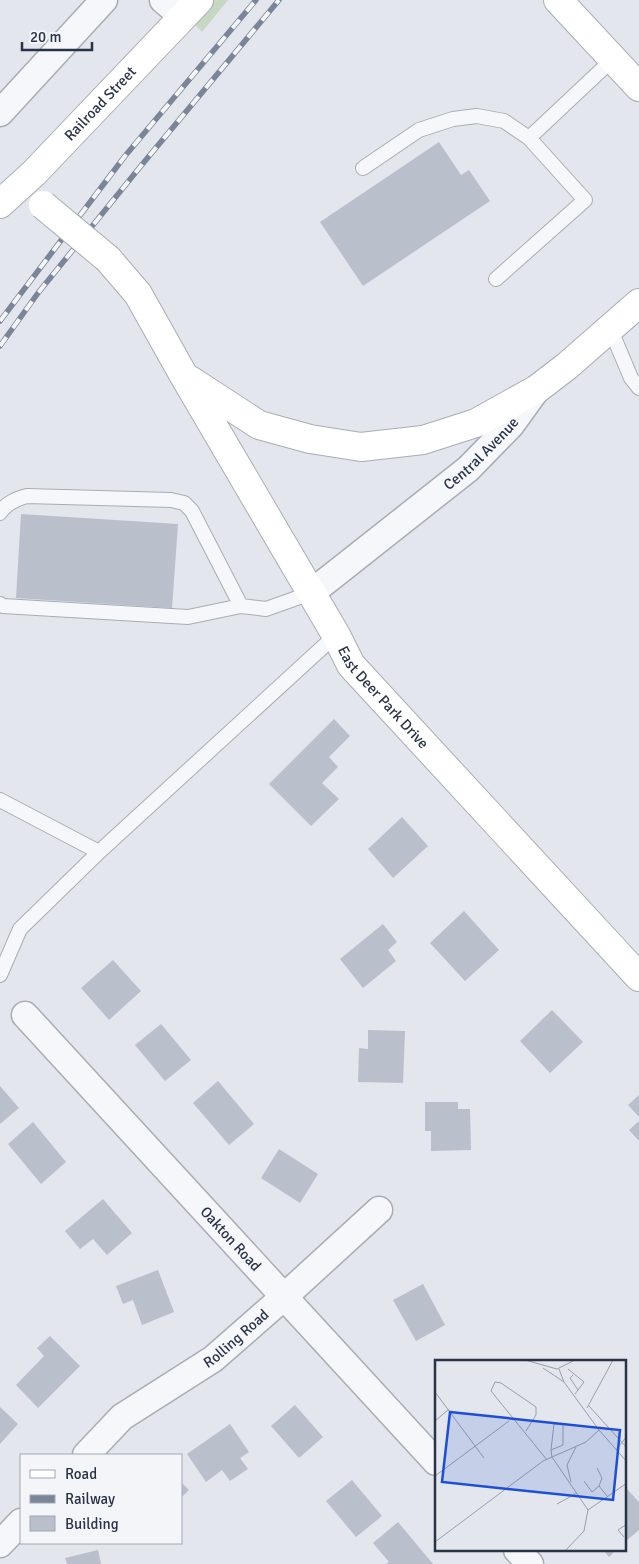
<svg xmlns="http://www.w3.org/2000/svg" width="639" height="1564" viewBox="0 0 639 1564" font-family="Signika,sans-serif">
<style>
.green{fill:#c8d7c3}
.building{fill:#b9bfcb}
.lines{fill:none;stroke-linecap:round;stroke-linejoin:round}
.lane-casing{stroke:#a7adb7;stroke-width:16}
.street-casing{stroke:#a7adb7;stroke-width:29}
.secondary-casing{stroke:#a7adb7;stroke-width:30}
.lane{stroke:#f6f7fa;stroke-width:14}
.street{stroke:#f6f7fa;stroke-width:26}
.secondary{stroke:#fff;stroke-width:28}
.rail-casing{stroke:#7a8598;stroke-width:5.5}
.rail{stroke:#f3f5f9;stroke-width:4;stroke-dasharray:11;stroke-linecap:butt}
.secondary-bridge-casing{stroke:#a7adb7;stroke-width:30;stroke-linecap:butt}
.secondary-bridge{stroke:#fff;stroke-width:28}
.labels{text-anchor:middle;stroke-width:5;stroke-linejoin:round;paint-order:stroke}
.street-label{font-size:15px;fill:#283347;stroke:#f3f5f9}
.inset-road{fill:none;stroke:#989eaa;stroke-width:1}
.view{fill:#1d4ed8;fill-opacity:0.15;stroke:#1d4ed8;stroke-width:2.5}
.inset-edge{fill:none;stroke:#283347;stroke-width:2.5}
</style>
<rect width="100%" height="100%" fill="#e3e6ec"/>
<path class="green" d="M171,0H228L202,32Z"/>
<path class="building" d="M439,142L461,175L469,170L490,201L363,286L320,222Z
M21,514L178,524L172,608L16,598Z
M334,719L350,736L329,757L338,767L322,783L339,799L311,826L269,784Z
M402,817L428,846L393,878L368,849Z
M464,911L499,950L465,981L430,943Z
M383,924L397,942L388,950L396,961L363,988L340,959Z
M113,960L141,991L109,1020L81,988Z
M552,1010L583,1042L550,1073L520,1041Z
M161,1024L191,1060L165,1081L135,1045Z
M368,1030L405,1031L403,1083L358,1082L359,1048L368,1049Z
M218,1081L254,1124L229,1145L193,1103Z
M0,1086L19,1108L0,1124Z
M639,1095V1117L628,1105Z
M425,1102H458V1109H470L471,1150L431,1151V1131H425Z
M639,1121V1141L629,1130Z
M33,1122L66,1162L41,1184L8,1144Z
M279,1149L318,1174L300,1203L261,1178Z
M103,1199L132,1233L107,1255L93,1239L80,1249L65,1231Z
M158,1270L174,1312L142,1325L133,1300L123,1304L116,1286Z
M423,1284L445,1325L416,1341L393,1300Z
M50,1336L80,1366L38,1408L16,1385L44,1356L37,1348Z
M295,1405L323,1437L299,1458L271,1426Z
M0,1407L18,1424L0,1444Z
M230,1424L249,1452L240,1458L248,1469L230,1481L222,1470L206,1482L187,1454Z
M352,1480L382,1516L356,1537L326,1501Z
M181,1482L189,1490L181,1498Z
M627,1489L639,1502V1530L625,1542V1491Z
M398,1522L433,1564H386L389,1562L373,1543Z
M98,1550L101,1564H67L65,1558Z
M603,1550H616L609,1557Z"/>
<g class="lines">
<defs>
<path id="lane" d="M363,168L419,130L453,119L477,116L504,121L529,138
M496,279L585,200L529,138L613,59
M610,328L631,378L639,388
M0,513C6,503 16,499 27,496L171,500L184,503L192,511L241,606
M0,604L3,606L188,617L241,606L266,609L311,593
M0,800L99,852
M0,975L20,929L99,852L336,635"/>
<g id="street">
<path d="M163,0L183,17"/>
<path d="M0,113L104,0"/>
<path id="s1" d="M311,593L468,469L511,425L537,389"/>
<path id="s2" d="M25,1015L436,1462"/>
<path id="s3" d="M86,1455L122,1417L213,1359L285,1296L379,1210"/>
<path d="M0,1544L21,1522"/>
<path d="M517,1550L530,1564"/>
</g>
<g id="secondary">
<path d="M558,0L639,87"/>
<path id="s4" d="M0,204L34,173L199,0"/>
<path id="s5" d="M108,259L138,294L184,376L336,635L351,665L639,977"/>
<path d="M190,380L259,425L310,439L361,447L423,440L476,423L537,389L567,366L639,303"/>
</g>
</defs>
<use href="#lane" class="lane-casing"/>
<use href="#street" class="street-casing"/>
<use href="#secondary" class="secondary-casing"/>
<use href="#lane" class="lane"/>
<use href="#street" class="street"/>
<use href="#secondary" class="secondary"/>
<defs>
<path id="rail" d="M0,321L125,156L256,0
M0,346L38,293L140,167L279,0"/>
</defs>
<use href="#rail" class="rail-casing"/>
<use href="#rail" class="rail"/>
<defs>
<path id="secondary-bridge" d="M43,205L108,259"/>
</defs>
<use href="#secondary-bridge" class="secondary-bridge-casing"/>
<use href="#secondary-bridge" class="secondary-bridge"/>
</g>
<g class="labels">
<g class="street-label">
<text dy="5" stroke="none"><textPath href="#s4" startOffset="142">Railroad Street</textPath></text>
<text dy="5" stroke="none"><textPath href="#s1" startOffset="220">Central Avenue</textPath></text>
<text dy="5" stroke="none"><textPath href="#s5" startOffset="519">East Deer Park Drive</textPath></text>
<text dy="5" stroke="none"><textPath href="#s2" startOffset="304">Oakton Road</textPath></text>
<text dy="5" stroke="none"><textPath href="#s3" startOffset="191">Rolling Road</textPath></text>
</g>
</g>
<g transform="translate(435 1360)">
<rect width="191" height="191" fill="#e3e6ec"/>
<path class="inset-road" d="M90,0L122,9L140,0M108,8L129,22M124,9L129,22L164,70L192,102M133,9L149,22L140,34M138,15L135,18L143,30M0,32L49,98M154,46L192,88M152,48L178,0M0,61L14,49M91,71L101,55V47L66,23L60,22L56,31L112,100M116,90L119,64H128V85L116,90L117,97L153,150L149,171L130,191M181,90L192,76M162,108L167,118L164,126M0,116L74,61M149,121L157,132L164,126L172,136M136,122L132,105L141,87M122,144L142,133M153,150L192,123M189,177L183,170L192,164M0,182L108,101L151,82L164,70"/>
<path class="view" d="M15,52L185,70L178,140L7,122Z"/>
<rect width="191" height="191" class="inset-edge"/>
</g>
<rect x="20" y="1454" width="162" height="90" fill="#f3f5f9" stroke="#a2a7b2"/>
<rect x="30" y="1470" width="25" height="8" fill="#ffffff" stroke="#a2a7b2"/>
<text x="65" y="1479" font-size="15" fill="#283347">Road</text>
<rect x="30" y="1495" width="25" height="8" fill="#7a8598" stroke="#a2a7b2"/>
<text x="65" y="1504" font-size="15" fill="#283347">Railway</text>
<rect x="30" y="1516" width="25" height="15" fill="#b9bfcb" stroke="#a2a7b2"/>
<text x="65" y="1529" font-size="15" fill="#283347">Building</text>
<path d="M22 42v8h70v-8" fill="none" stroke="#283347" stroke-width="2.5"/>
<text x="30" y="42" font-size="15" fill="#283347" stroke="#f3f5f9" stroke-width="4" paint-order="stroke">20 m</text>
</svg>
